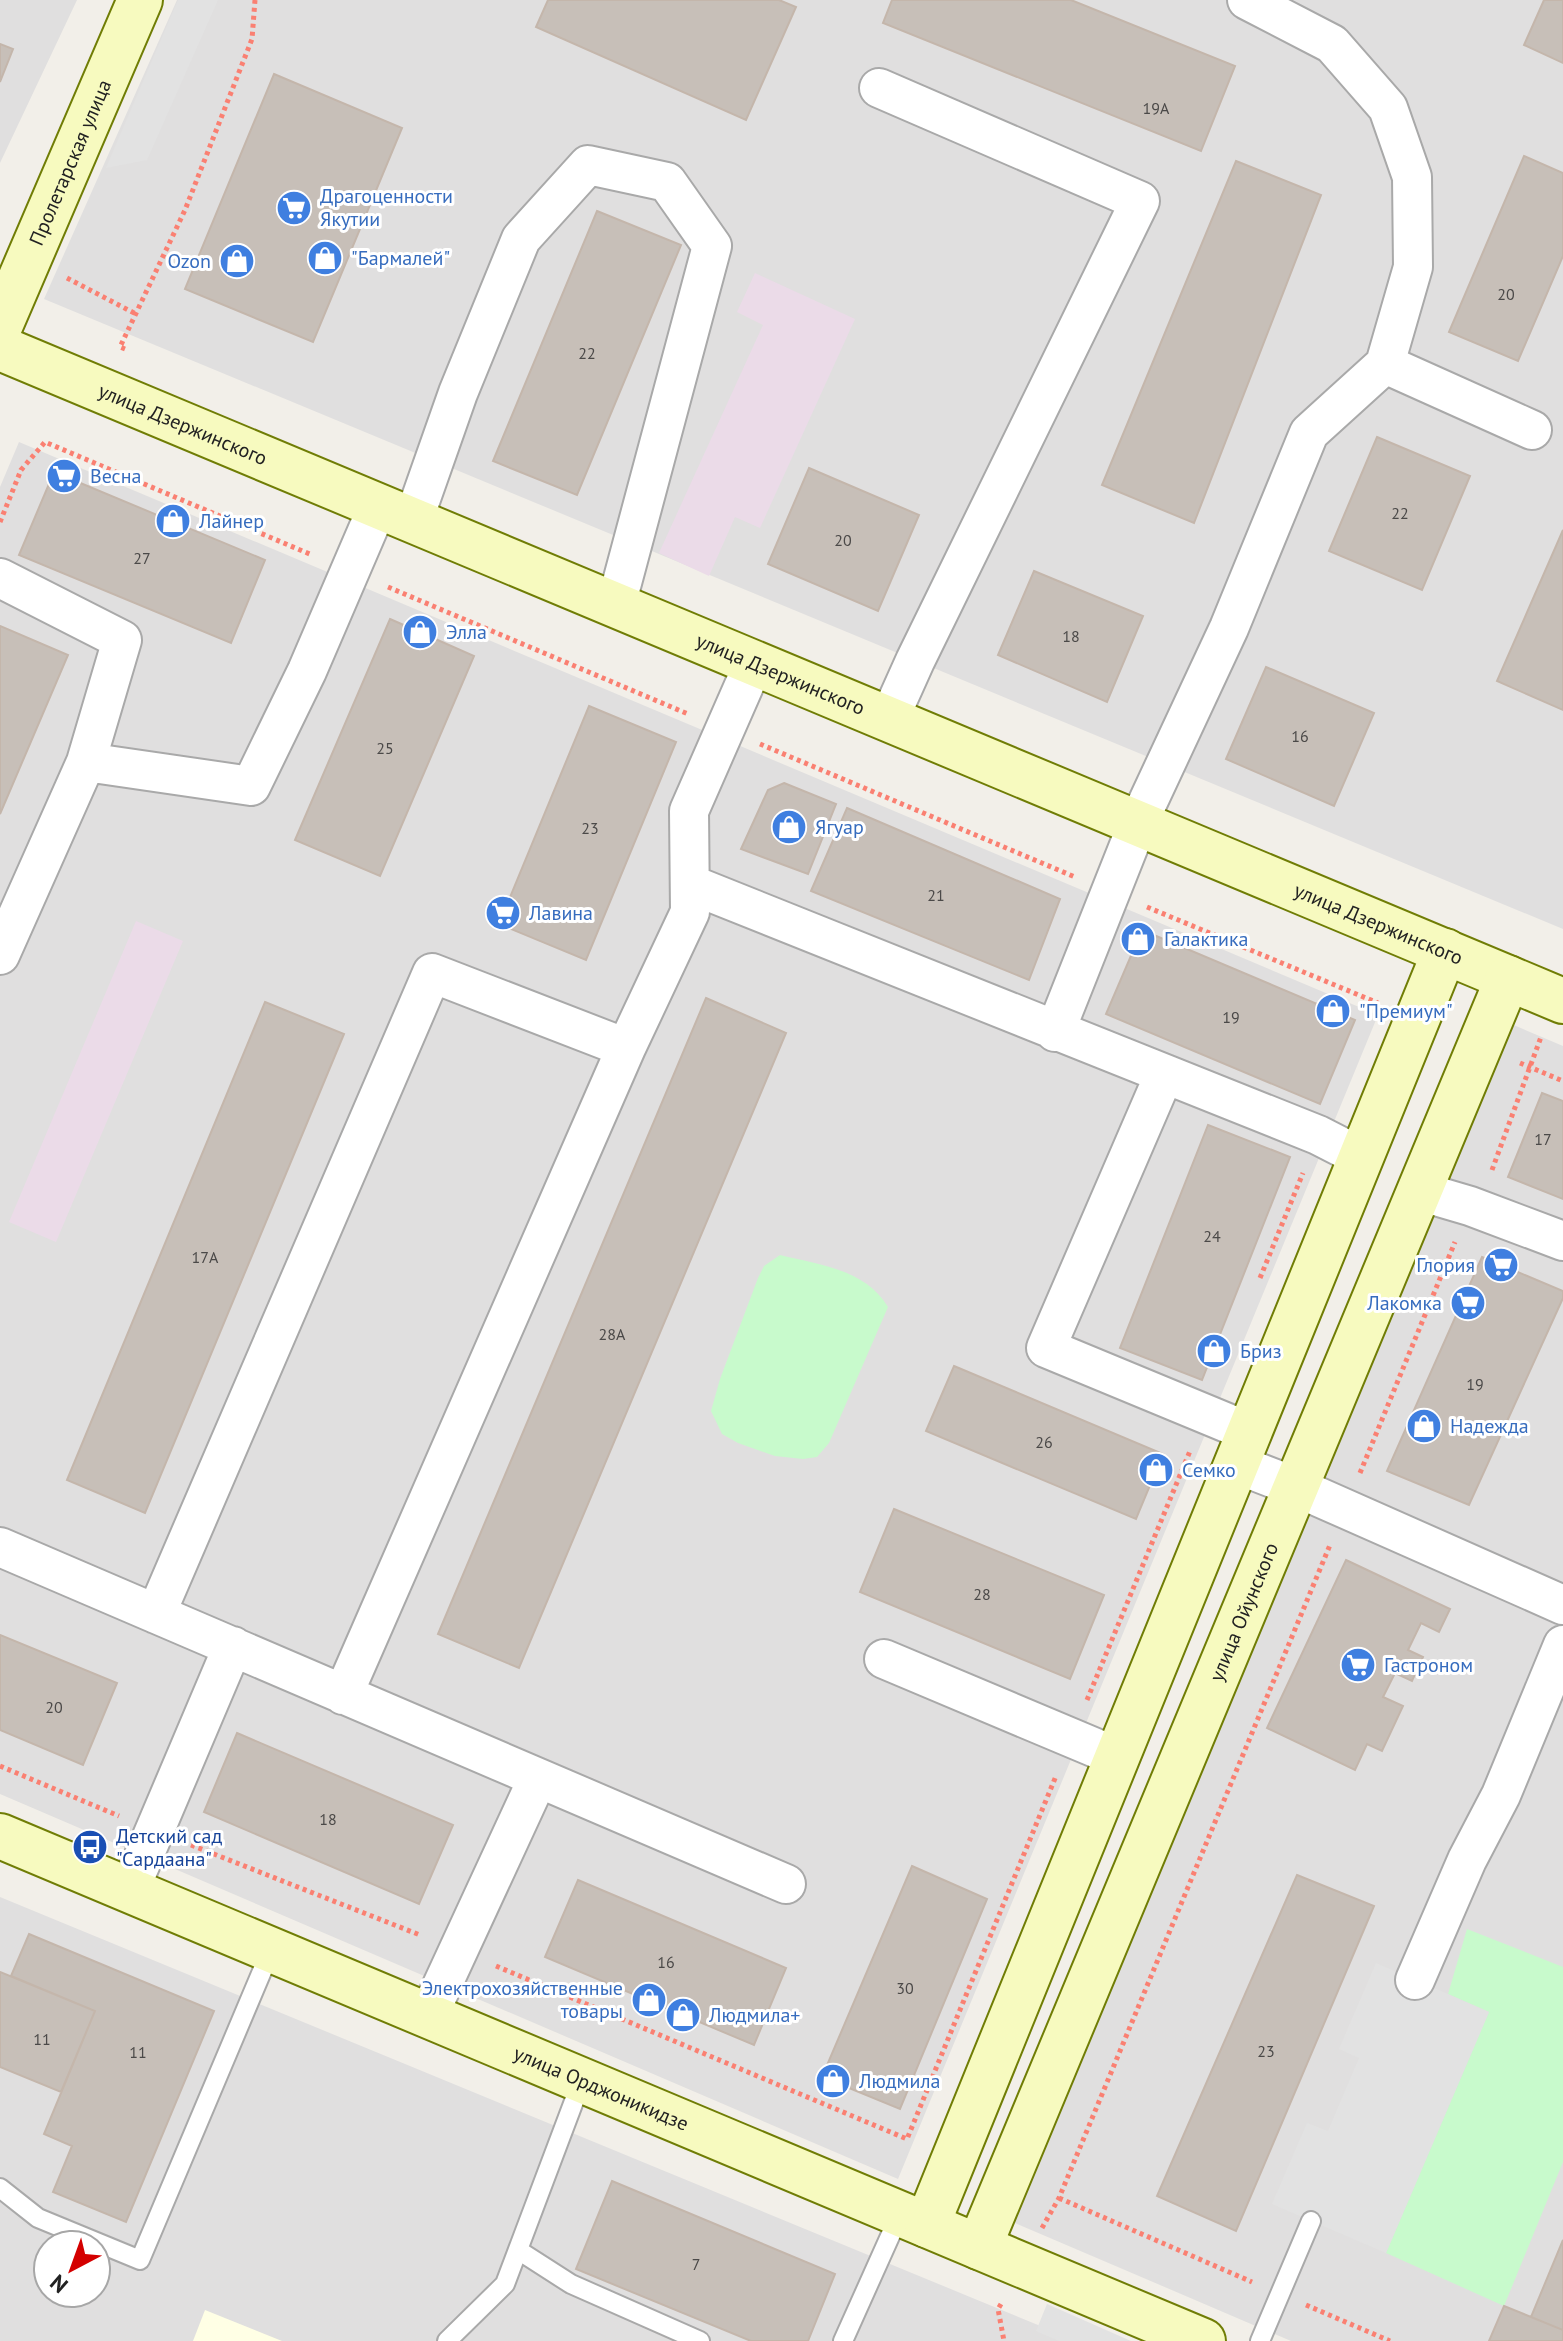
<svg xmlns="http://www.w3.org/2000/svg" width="1563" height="2341" viewBox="0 0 1563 2341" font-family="'PT Sans',sans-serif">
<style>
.residential{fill:#e0dfdf;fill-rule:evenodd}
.industrial{fill:#ebdbe8}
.education{fill:#ffffe5}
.park{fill:#c8facc}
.parking{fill:#e2e2e2}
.building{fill:#c7bfb8;stroke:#c4b6ab;stroke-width:2}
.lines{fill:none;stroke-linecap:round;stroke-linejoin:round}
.lane-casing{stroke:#a9a9a9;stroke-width:22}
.street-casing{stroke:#a9a9a9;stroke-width:42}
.secondary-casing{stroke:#707d05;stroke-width:48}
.path{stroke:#fa8072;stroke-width:5;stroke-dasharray:4 4;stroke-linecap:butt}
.lane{stroke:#fff;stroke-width:18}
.street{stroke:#fff;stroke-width:38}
.secondary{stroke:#f7fabf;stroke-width:44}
.labels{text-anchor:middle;stroke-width:6;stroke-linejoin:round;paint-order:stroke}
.number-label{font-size:16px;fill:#4b4948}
.street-label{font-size:20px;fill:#222;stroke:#fff}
.shop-label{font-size:20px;fill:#366cbe;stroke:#fff;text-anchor:start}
.transit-label{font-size:20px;fill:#164399;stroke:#fff;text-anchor:start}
</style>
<rect width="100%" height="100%" fill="#f2efe9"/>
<path class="residential" d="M0,0H77L0,163Z
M177,0H1563V929L44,299Z
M19,442L1378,1015L898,2179L0,1794V487Z
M1509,1023L1563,1046V2341H1291L1008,2220Z
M0,1897L1038,2325L1076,2341H0ZM48,2245H96V2293H48Z"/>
<path class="industrial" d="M755,273L855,319L760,528L735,517L709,576L659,553L763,325L737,312Z
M136,921L183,941L56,1242L9,1222Z"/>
<path class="education" d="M205,2310L282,2341H193Z"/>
<path class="park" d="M780,1255C820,1265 865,1269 888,1307L829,1443L817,1457L803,1459L775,1456L738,1443L722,1434L711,1411L720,1379L758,1278L764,1266Z
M1467,1929L1563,1967V2162L1504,2306L1386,2253L1489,2012L1448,1994Z"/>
<path class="parking" d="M178,0H218L147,160L106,168Z
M1376,1963L1489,2012L1386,2253L1272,2204L1307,2123L1328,2131L1359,2058L1339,2049Z
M1047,2304L1131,2341H1059L1036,2331Z"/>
<path class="building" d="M548,0H779L796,7L746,120L536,27Z
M892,0H1071L1235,66L1201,151L883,23Z
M1544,0H1563V63L1524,45Z
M0,44L13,49L0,82Z
M274,74L402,128L313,342L185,289Z
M1524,156L1563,173V256L1518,361L1449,332Z
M1236,161L1321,195L1194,523L1102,485Z
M597,211L681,245L577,495L493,461Z
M1377,437L1470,476L1422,590L1329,551Z
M809,468L919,515L878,611L768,564Z
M54,472L265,560L231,643L19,555Z
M1563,530V710L1497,681Z
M1034,571L1143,616L1107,702L998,655Z
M390,619L474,656L380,876L295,840Z
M0,626L68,655L0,814Z
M1266,667L1374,713L1334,806L1226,759Z
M589,706L676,742L586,960L499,924Z
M784,783L836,804L808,874L741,849L768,790Z
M847,808L1060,899L1029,980L811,891Z
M1142,930L1355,1020L1320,1104L1106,1014Z
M706,998L786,1033L519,1668L438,1634Z
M265,1002L344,1034L145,1513L67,1480Z
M1542,1093L1563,1101V1199L1508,1177Z
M1208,1125L1290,1157L1202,1380L1120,1348Z
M1482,1257L1563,1291V1298L1469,1505L1387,1471Z
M954,1366L1163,1454L1136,1519L926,1431Z
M894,1509L1104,1595L1070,1679L860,1592Z
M1346,1560L1450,1609L1439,1632L1421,1623L1408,1650L1423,1657L1412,1681L1395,1673L1383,1697L1403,1706L1382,1751L1367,1744L1355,1770L1267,1728Z
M0,1635L117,1683L83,1765L0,1730Z
M237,1733L453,1825L419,1904L204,1812Z
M912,1866L987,1899L900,2109L822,2077Z
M1297,1875L1374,1906L1236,2231L1157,2196Z
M578,1880L786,1968L754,2045L545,1957Z
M29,1934L214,2011L126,2222L53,2192L72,2146L44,2134L95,2011L11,1976Z
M0,1972L95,2011L61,2092L0,2067Z
M612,2181L835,2274L808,2341H751L576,2269Z
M1563,2240V2330L1531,2317Z
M1504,2306L1563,2330V2341H1489Z"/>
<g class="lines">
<defs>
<path id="lane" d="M0,2188L38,2218L140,2260L271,1950
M518,2250L571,2284L700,2341
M447,2341L505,2284L582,2080
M843,2341L900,2214
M1260,2341L1311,2221"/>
<path id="street" d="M1247,0L1332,44L1388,108L1412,177L1413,267L1385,364
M879,88L1140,201L915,661L889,719
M413,521L458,393L521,239L588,165L667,182L712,246L616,605
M0,578L122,640L86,762L0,955
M86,762L251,786L307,671L378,506
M690,884L1318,1135L1361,1157
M1055,1032L1138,823L1229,628L1309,433L1385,364L1532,430
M1164,1075L1046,1348L1249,1432
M1419,1191L1470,1206L1563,1241
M1236,1464L1296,1487L1563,1605
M0,1547L786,1884
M156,1614L432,973L626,1048
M884,1659L1117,1757
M343,1695L626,1048L690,912L689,811L754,663
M129,1891L233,1646
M1415,1980L1467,1860L1501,1795L1563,1645
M428,2016L538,1778"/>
<g id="secondary">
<path id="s1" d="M0,326L140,0"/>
<path id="s2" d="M0,348L1563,1001"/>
<path id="s3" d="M0,1836L1203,2341"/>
<path d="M927,2225L1445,951"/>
<path id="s4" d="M979,2247L1508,978"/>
</g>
</defs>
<use href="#lane" class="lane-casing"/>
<use href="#street" class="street-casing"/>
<use href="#secondary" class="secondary-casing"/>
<path class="path" d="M67,278L136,314
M125,349L120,347L185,210L252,39L255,0
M0,522L21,470L45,442L312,555
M388,587L688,714
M760,744L1075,877
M1147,907L1378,1003
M1520,1063L1563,1081
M1492,1170L1541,1037
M1260,1278L1303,1173
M1360,1473L1455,1242
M1087,1700L1190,1451
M0,1766L119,1816
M191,1845L420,1935
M496,1966L907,2139L1056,1776
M1059,2198L1252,2282
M1042,2228L1059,2198L1330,1545
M1001,2304L998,2309L1004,2341
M1306,2305L1390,2341"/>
<use href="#lane" class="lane"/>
<use href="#street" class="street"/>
<use href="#secondary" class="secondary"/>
</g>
<defs>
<symbol id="supermarket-disc" viewBox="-11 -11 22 22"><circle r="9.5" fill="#3f7fe0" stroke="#fff"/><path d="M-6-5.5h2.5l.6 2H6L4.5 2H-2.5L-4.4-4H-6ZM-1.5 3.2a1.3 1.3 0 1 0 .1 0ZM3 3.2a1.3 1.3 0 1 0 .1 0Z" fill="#fff"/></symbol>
<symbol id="shop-disc" viewBox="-11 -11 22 22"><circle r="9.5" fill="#3f7fe0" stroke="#fff"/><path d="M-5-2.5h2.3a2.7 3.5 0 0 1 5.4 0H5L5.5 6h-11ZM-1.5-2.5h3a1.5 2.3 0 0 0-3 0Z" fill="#fff"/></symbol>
<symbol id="bus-disc" viewBox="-11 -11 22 22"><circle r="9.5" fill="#1a4fb4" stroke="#fff"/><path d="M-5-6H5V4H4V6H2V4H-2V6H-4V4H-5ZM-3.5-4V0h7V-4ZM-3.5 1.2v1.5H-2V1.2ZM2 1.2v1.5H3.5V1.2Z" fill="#fff"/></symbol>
</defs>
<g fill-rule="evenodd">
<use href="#supermarket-disc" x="274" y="188" width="40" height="40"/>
<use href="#shop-disc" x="305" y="238" width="40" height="40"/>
<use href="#shop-disc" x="217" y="241" width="40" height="40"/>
<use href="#supermarket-disc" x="44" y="456" width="40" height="40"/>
<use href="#shop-disc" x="153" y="501" width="40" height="40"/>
<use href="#shop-disc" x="400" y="612" width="40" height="40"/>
<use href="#shop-disc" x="769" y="807" width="40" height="40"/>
<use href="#supermarket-disc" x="483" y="893" width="40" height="40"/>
<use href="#shop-disc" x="1118" y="919" width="40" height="40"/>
<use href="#shop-disc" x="1313" y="991" width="40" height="40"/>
<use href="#supermarket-disc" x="1481" y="1245" width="40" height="40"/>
<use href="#supermarket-disc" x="1448" y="1283" width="40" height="40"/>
<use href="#shop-disc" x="1194" y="1331" width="40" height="40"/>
<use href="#shop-disc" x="1404" y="1406" width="40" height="40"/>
<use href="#shop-disc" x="1136" y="1450" width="40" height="40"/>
<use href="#supermarket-disc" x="1338" y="1645" width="40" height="40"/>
<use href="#bus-disc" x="70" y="1827" width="40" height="40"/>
<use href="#shop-disc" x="629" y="1980" width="40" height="40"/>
<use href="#shop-disc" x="663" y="1995" width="40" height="40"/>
<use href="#shop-disc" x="813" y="2061" width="40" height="40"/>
</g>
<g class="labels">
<g class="number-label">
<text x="1156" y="114">19А</text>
<text x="1506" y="300">20</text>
<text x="587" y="359">22</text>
<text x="1400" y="519">22</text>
<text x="843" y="546">20</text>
<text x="142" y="564">27</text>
<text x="1071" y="642">18</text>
<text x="1300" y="742">16</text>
<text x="385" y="754">25</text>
<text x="590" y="834">23</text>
<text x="936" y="901">21</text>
<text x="1231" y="1023">19</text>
<text x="1543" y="1145">17</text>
<text x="1212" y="1242">24</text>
<text x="205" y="1263">17А</text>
<text x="612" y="1340">28А</text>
<text x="1475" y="1390">19</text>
<text x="1044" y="1448">26</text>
<text x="982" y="1600">28</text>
<text x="54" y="1713">20</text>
<text x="328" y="1825">18</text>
<text x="666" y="1968">16</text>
<text x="905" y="1994">30</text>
<text x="42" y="2045">11</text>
<text x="1266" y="2057">23</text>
<text x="138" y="2058">11</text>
<text x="696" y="2270">7</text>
</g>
<g class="street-label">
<text dy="7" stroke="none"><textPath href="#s1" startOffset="178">Пролетарская улица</textPath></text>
<text dy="7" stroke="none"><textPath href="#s2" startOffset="198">улица Дзержинского</textPath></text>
<text dy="7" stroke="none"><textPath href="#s2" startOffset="846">улица Дзержинского</textPath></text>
<text dy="7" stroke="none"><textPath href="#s2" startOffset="1494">улица Дзержинского</textPath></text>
<text dy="7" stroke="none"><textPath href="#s4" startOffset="688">улица Ойунского</textPath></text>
<text dy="7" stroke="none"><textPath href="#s3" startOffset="652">улица Орджоникидзе</textPath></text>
</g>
<g class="shop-label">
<text x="320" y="203">Драгоценности<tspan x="320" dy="23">Якутии</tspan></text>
<text x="351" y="265">"Бармалей"</text>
<text x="211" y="268" text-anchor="end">Ozon</text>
<text x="90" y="483">Весна</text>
<text x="199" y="528">Лайнер</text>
<text x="446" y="639">Элла</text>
<text x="815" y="834">Ягуар</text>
<text x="529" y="920">Лавина</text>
<text x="1164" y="946">Галактика</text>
<text x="1359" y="1018">"Премиум"</text>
<text x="1475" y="1272" text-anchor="end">Глория</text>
<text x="1442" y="1310" text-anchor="end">Лакомка</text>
<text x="1240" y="1358">Бриз</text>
<text x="1450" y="1433">Надежда</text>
<text x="1182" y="1477">Семко</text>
<text x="1384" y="1672">Гастроном</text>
<text x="623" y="1995" text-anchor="end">Электрохозяйственные<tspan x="623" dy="23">товары</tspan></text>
<text x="709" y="2022">Людмила+</text>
<text x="859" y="2088">Людмила</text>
</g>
<g class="transit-label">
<text x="116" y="1843">Детский сад<tspan x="116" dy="23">"Сардаана"</tspan></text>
</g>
</g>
<g transform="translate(72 2269) rotate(221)"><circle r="38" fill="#ffffff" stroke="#a7a7a7" stroke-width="2"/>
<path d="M0-6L14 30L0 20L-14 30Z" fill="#d40000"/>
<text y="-12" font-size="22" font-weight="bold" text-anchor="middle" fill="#222222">N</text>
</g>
</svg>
